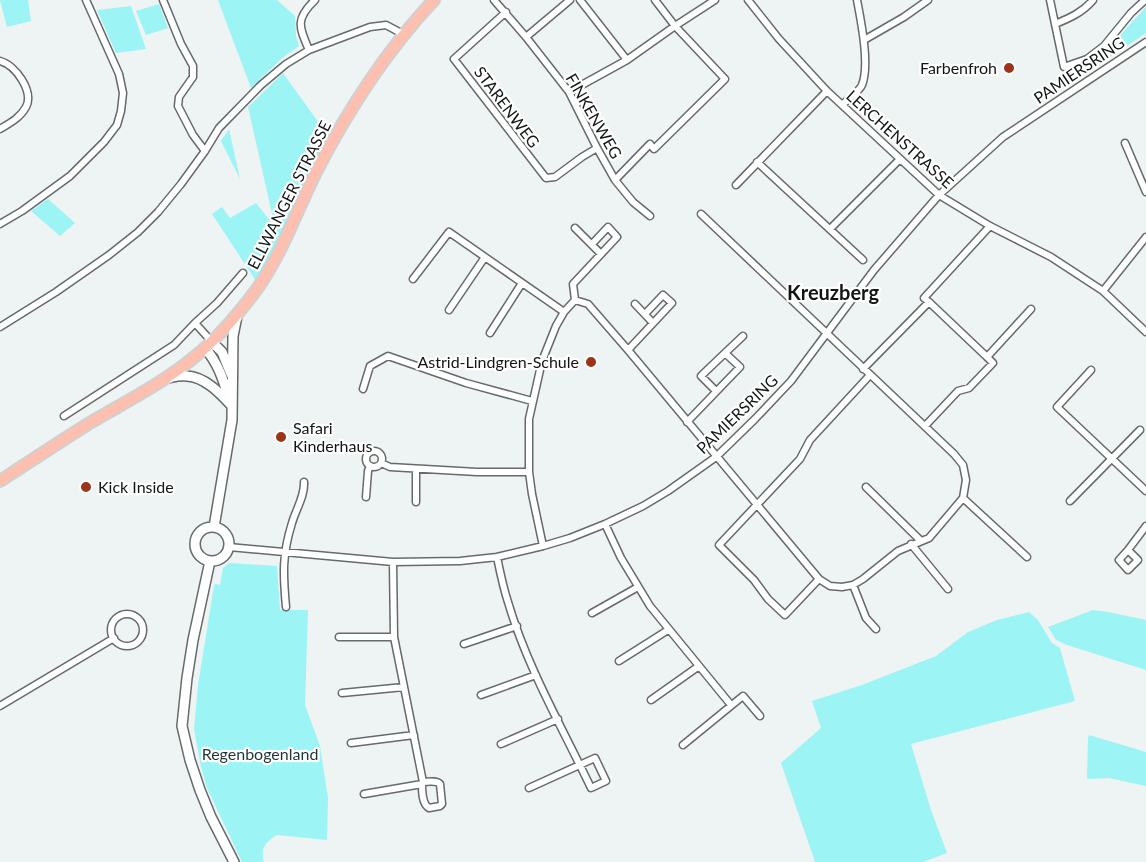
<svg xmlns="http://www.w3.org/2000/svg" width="1146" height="862" viewBox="0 0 1146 862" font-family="Lato,sans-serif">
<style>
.green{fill:#9df4f5}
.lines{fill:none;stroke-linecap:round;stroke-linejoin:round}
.minor-casing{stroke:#666a6a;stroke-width:9}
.secondary-casing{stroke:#666a6a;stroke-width:12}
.primary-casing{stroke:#d0d0d0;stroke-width:14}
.minor{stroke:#fff;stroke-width:6}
.secondary{stroke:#fff;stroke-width:9}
.primary{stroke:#fdbfb0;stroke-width:10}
.poi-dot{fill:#9c341a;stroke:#fff;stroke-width:2}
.labels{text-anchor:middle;stroke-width:4.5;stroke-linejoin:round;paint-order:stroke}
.poi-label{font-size:16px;fill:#131515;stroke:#fff;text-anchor:end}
.street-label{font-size:16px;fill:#131515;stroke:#fff}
.park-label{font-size:16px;fill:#1f3636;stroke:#fff}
.quarter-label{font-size:20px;font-weight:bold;fill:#131515;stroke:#fff}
</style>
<rect width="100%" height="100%" fill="#eef3f3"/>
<path class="green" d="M0,0H28L31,21L7,27Z
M218,0H277L295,16L296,36L299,46L282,58L251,88Z
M159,4L168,28L146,35L136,11Z
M131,6L146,49L116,53L97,10Z
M1146,7V33L1069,85L1065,70L1089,60L1113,43Z
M283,73L329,137L310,175L276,246L256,281L212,214L222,207L230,218L256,203L275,227L248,107Z
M229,129L240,179L221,141Z
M48,199L75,223L60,236L31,211Z
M229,563L277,566L280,610H308L305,705L320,746L328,798L327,840L277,835C265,842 260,849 264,862H242L207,788L201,767L194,729L198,685L214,586L215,584L220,585L223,568Z
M1093,610L1108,612L1146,620V670L1067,645L1056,640L1048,627Z
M1029,612L1038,620L1052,643L1060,648L1075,701L911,744L931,810L947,853L923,862H815L781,763L821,728L812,701L862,685L936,656L968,632L997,620Z
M1089,735L1146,752V786L1109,778L1087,779L1088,738Z"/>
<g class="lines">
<defs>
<path id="minor" d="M163,0L181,44L193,66V77L179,97L178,106L193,135L205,151
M494,0L526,37L569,92L597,148L615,180L633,202L650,216
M580,0L627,60
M748,0L779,39L827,91L939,195L990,226L1051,257L1103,291L1146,332
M1050,0L1064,67L1087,59L1104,46L1131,13L1145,0
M506,12L454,59L546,178L555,177L582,157L597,148
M1055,24C1070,18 1083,12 1093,0
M526,37L570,0
M864,40L904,17L928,0
M309,50C299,27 295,19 315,0
M0,61C16,65 34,92 26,107C20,118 10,123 0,129
M569,92L627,60L675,26L715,0
M842,105C848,99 859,92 862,85C870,65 861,21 857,0
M1125,143L1146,192
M757,162L863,260
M615,180L650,144L654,149L725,79L675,26L655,0
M736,185L827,91
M0,224L22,211L70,176L104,142L117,125L121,111L123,93L119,74L86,0
M575,228L601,254
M830,229L899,160
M413,279L449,232L564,312
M1103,291L1146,237
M575,300L573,284L617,237L608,227L592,244
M929,302L987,357
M635,304L653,323
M449,310L485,257
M195,323L212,342
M0,327L56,292L109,255L138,232L158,212L181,184L205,151L219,128L261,85L286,64L309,50L370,27L386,25L403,34
M490,333L522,283
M628,350L672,303L663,295L645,314
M863,369L929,302L924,298L990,226
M1091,370L1057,407L1146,491
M363,389L370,366L388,356L466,383L532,401
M716,391L701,376L725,353
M64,416L174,345L195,323L217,303L243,273
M687,422L740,367L725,353L743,336
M925,426L958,391L969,388L993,363L987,357L1031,309
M366 459a8 8 0 1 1 16 0a8 8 0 1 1-16 0Z
M381,463L390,467L477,472H529
M866,487L921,541
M366,497L368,471L370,466
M963,498L1027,557
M1070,501L1140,430
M416,502V469
M605,524L621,558L650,606L731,705
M911,544L948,589
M543,546L532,494L529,472V419L542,361L556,326L564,312L575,300L588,304L628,350L819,579L830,586L842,587L853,585L863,579L898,551L929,538L963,498L966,480L963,465L954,454L701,214
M229,547L393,562L460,561L497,557L543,546L570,538L605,524L643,506L668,491L716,457L755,419L791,381L874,270L939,195L1003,137L1146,42
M1128,550L1138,560L1128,570L1119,560L1128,550L1146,526
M497,557C500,572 503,587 508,602C527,667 562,727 591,788L606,781L595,758L529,788
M393,562L394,637L423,782L422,784C422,792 422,804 429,808L440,806L442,804L440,784C436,780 428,782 423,782
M819,579L785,615L768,599L754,580L719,545L800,459L810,440L870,375
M853,585L866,618L876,629
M286,607C283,574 282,555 292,523C296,509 305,496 304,482
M592,613L638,587
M111 630a16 16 0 1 1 32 0a16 16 0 1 1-32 0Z
M339,637H394
M464,644L517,626
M619,661L668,630
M342,693L404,687
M481,695L536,675
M651,700L699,666
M0,706L114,638
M351,743L414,735
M501,744L558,719
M683,745L743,696L760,716
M364,794L422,784"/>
<path id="secondary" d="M212,342L222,352L231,374
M205,348C218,363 223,379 229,398
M167,378C173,377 180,375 187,376C205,377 220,393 232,406
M214,527L232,420L233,336L237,316
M195 544a17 17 0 1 1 34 0a17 17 0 1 1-34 0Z
M210,561L193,640L187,678L182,726L190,760L200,790L211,817L234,862"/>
<path id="primary" d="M0,481C29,462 58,443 88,424C123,403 160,385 192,359C216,340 236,317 254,293C281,257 296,212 316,172C348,110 386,51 434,0"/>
</defs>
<use href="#minor" class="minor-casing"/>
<use href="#secondary" class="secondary-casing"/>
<use href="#primary" class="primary-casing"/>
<use href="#minor" class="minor"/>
<use href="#secondary" class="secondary"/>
<use href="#primary" class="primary"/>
</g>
<g class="poi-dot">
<circle cx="1009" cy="68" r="6"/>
<circle cx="591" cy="362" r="6"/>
<circle cx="281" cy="437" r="6"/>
<circle cx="86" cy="487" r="6"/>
</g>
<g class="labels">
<g class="poi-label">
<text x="997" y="74">Farbenfroh</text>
<text x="579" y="368">Astrid-Lindgren-Schule</text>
<text x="293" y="434" text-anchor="start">Safari<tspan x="293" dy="18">Kinderhaus</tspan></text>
<text x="98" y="493" text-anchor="start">Kick Inside</text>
</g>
<g class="street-label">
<text transform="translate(1079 70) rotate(-34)" y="6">PAMIERSRING</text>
<text transform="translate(507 107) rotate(53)" y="6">STARENWEG</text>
<text transform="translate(594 116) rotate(60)" y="6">FINKENWEG</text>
<text transform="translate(900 139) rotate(42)" y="6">LERCHENSTRASSE</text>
<text transform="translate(289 195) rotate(-63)" y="6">ELLWANGER STRASSE</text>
<text transform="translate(737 414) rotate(-44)" y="6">PAMIERSRING</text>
</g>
<g class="park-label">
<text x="260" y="760">Regenbogenland</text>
</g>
<g class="quarter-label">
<text x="833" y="300">Kreuzberg</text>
</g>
</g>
</svg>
